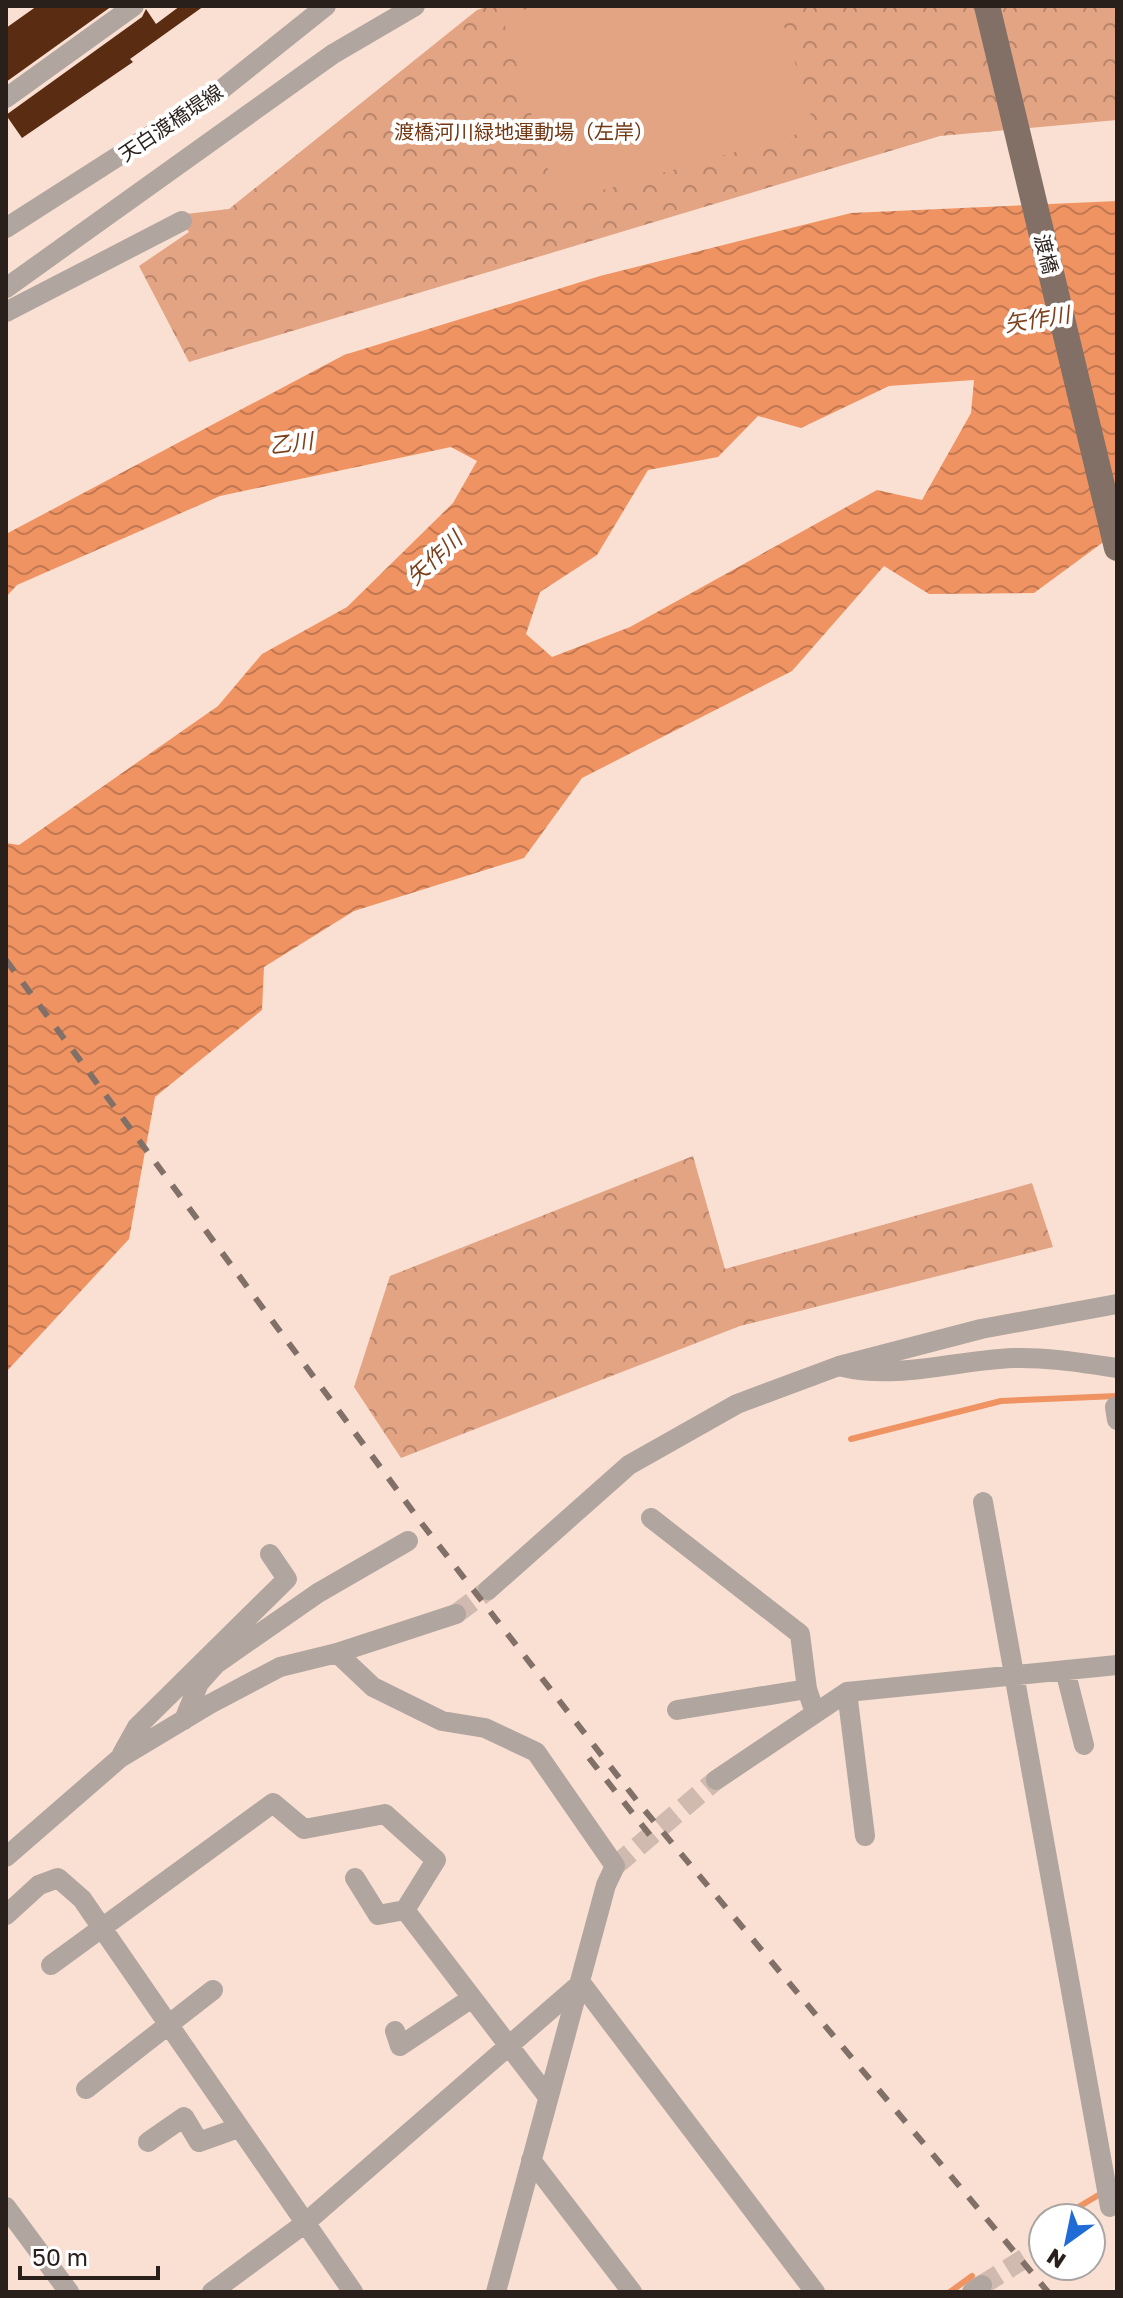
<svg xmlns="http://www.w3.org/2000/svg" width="1123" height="2298" viewBox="0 0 1123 2298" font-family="'Golos Text','Noto Sans JP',sans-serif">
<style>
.park{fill:url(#park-crowns)}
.garden{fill:#e3a484}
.water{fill:url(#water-waves);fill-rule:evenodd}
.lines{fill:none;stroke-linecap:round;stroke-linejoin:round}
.stream{stroke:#f09362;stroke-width:6}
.building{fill:#5a2c12}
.minor-tunnel{stroke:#d0b9ae;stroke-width:20;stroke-dasharray:20 10;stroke-linecap:butt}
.minor{stroke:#b0a59f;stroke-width:20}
.major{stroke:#826f65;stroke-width:26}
.rail{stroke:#807068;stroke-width:6;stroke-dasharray:14 14;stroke-linecap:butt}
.labels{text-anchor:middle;stroke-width:8;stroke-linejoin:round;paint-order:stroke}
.street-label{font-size:20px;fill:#291f1b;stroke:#fff}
.park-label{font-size:20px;fill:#723713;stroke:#fff}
.water-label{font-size:22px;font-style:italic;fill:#7c401d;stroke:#fff}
</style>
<defs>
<pattern id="park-crowns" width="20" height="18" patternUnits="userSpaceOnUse" patternTransform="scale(2)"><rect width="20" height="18" fill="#e3a484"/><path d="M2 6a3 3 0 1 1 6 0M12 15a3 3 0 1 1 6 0" fill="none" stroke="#b8856b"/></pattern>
<pattern id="water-waves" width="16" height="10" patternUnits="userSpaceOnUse" patternTransform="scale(2)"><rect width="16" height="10" fill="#f09362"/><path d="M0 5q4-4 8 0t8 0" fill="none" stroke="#c27750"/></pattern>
</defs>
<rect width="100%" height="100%" fill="#fae0d3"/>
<path class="park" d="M488,6H1117V120L940,136L189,362L139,266L189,232L177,215L229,209L477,10Z
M693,1156L725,1269L1032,1183L1053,1247L740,1326L401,1458L354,1387L390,1276Z"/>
<path class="garden" d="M538,6H778L815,129L558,203L502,16Z"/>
<path class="water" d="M1117,201V532L1034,593L929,594L884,566L792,671L582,778L524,858L354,911L264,967L262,1010L155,1097L129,1239L6,1372V843L19,845L218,706L262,654L347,607L453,503L477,461L451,447L220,496L17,585L6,597V534L344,355L600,276L851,213ZM974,380L971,413L922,500L877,490L630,627L552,657L526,634L540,592L597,555L648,470L718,457L758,416L801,428L889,386Z"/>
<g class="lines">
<path class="stream" d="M851,1439L1001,1401L1117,1396
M1060,2218L1117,2184
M950,2292L972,2276"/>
</g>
<path class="building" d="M37,6H112L6,82V28Z
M180,6H204L130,59L133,62L22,138L6,115L142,17L146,9L156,24Z"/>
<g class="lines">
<path class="minor-tunnel" d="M456,1614L488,1590
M615,1866L716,1780
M982,2285L1043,2247"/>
<path class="minor" d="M6,98L134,6
M6,228L217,93L326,6
M6,288L333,54L415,6
M6,312L182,221
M843,1367C897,1380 958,1360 1013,1358C1048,1357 1083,1363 1117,1368
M1115,1407L1117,1420
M983,1502L1110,2207
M651,1518L800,1634L807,1689L815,1713
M488,1590L629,1465L737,1404L839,1366L981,1329L1117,1304
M337,1653L373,1687L442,1721L485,1728L536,1752L615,1866L606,1885L496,2292
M1065,1670L1084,1745
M847,1692L865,1836
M677,1710L807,1689
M184,1720L199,1683L216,1664L318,1593L408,1541
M122,1754L137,1727L287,1579L270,1554
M716,1780L847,1692L1117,1665
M6,1857L120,1758L210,1704L280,1667L337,1653L456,1614
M405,1910L548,2097
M6,1915L39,1885L58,1878L82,1899L353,2292
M51,1965L273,1803L304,1829L385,1814L436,1860L405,1910L378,1915L355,1878
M581,1983L815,2292
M395,2031L400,2046L472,1998
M86,2089L213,1990
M148,2142L184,2117L199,2142L238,2128
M531,2160L632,2292
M6,2207L69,2292
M212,2292L304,2224L581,1983
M972,2292L982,2285"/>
<path class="major" d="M987,6L1117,548"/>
<path class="rail" d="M6,960L423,1525L641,1806L1048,2292
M589,1758L656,1843"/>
</g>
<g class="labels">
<g class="street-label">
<text transform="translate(171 123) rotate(-34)" y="7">天白渡橋堤線</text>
<text transform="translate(1046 254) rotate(76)" y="7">渡橋</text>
</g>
<g class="park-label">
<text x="524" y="139">渡橋河川緑地運動場（左岸）</text>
</g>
<g class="water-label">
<text transform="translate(1037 319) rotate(-9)" y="8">矢作川</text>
<text transform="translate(291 443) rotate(-7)" y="8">乙川</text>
<text transform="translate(434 558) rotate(-43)" y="8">矢作川</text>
</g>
</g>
<rect width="1123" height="2298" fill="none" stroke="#291f1b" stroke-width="16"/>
<g transform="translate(1067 2242) rotate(213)"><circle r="38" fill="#ffffff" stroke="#a9a5a4" stroke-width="2"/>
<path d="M0-6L14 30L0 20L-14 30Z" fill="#1f6cd7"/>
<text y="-12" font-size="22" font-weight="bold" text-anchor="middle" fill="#291f1b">N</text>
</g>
<path d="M20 2266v12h138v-12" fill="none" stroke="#291f1b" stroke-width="4"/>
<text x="32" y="2266" font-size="24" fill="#291f1b" stroke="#ffffff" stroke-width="6" paint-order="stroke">50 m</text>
</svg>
